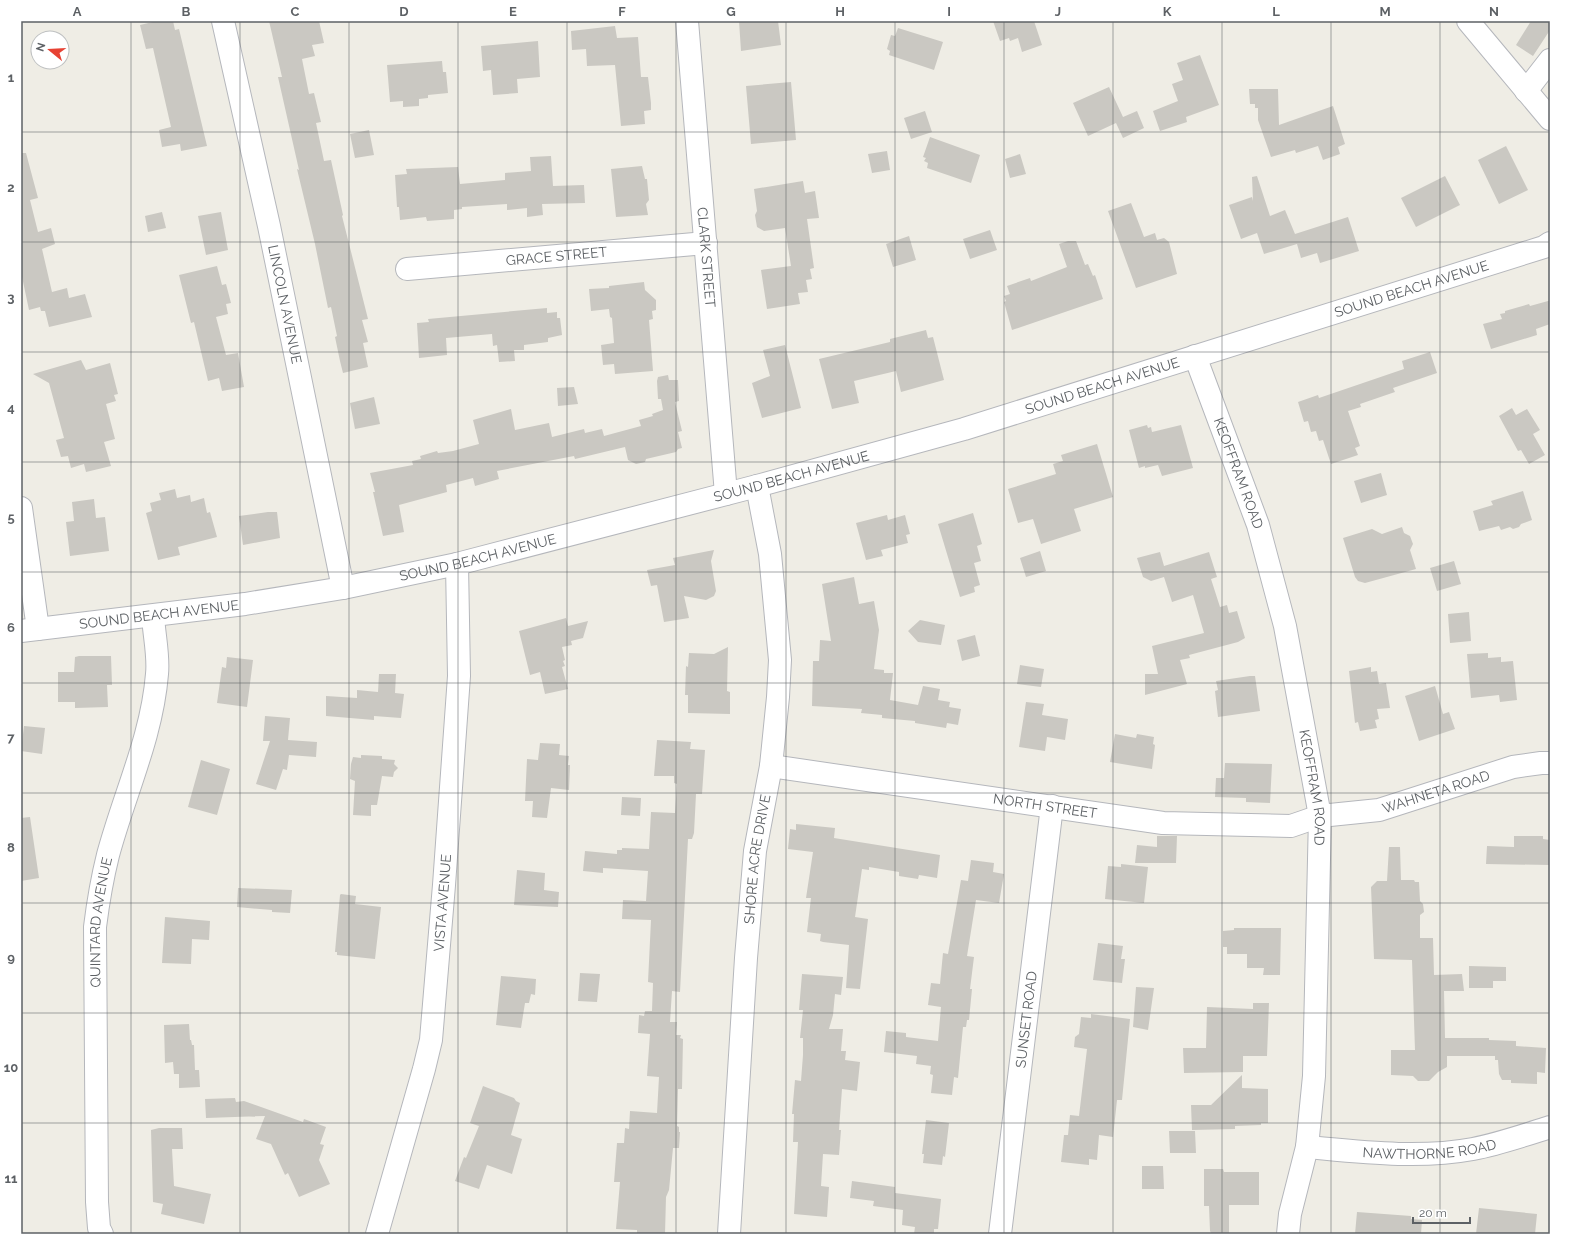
<svg xmlns="http://www.w3.org/2000/svg" width="1571" height="1255" viewBox="0 0 1571 1255" font-family="Raleway,sans-serif">
<style>
.building{fill:#cac8c2}
.lines{fill:none;stroke-linecap:round;stroke-linejoin:round}
.minor-casing{stroke:#b5b7bc;stroke-width:24}
.minor{stroke:#fff;stroke-width:22}
.grid{fill:none;stroke:#5d6165;stroke-width:1;stroke-opacity:0.55}
.labels{text-anchor:middle;stroke-width:4;stroke-linejoin:round;paint-order:stroke}
.street-label{font-size:14px;fill:#5d6165;stroke:#fff}
.neatline{fill:none;stroke:#5d6165;stroke-width:1.5}
.grid-label{font-size:13px;text-anchor:middle;font-weight:bold;fill:#5d6165}
</style>
<rect width="100%" height="100%" fill="#efede5"/>
<path class="building" d="M157,21H173L175,30L179,29L207,146L181,151L180,144L162,147L159,130L171,127L153,48L146,49L140,25Z
M269,21H319L324,43L312,45L315,56L302,59L309,94L314,93L321,122L316,123L324,161L331,160L343,215L342,216L368,319L362,320L368,342L363,343L368,367L343,373L340,361L335,337L337,336L331,307L328,308L315,244L297,169L299,170L278,77H282Z
M739,21H778L781,45L741,51Z
M993,21H1034L1042,45L1022,52L1018,38L1010,41L1009,38L1000,41Z
M1531,21H1550V30L1533,56L1516,45Z
M615,26L617,38L638,37L641,77H648L651,103V110L644,111L645,124L621,126L615,65L587,66L586,49L572,50L571,31Z
M898,28L943,42L934,70L889,55L890,51L887,49L891,35L895,36Z
M538,41L540,77L517,79L518,93L493,95L491,70L483,71L481,46Z
M1200,55L1219,105L1186,117L1187,122L1160,131L1153,111L1178,101L1172,84L1183,80L1177,63Z
M442,61L443,72H446L448,93L428,95V98L419,99V106L403,107V101L390,102L387,65Z
M791,82L796,140L751,144L746,86Z
M1109,87L1123,117L1137,111L1144,128L1123,138L1116,123L1088,136L1073,103Z
M1249,89H1278L1279,125L1333,106L1345,144L1338,147L1340,154L1323,160L1318,146L1296,153L1295,150L1271,157L1258,120V108H1255V104H1250Z
M925,111L932,132L911,139L904,118Z
M369,130L374,155L355,158L350,134Z
M930,137L980,155L971,183L927,168L928,163L924,161L926,158L923,157Z
M1506,146L1528,190L1499,204L1478,160Z
M887,151L890,170L872,173L868,154Z
M21,153H26L38,198L30,200L38,232L51,228L55,244L42,249L52,292L67,288L69,298L85,294L92,317L49,327L45,311H41L40,307L29,310L21,272Z
M1020,154L1026,174L1010,178L1005,159Z
M551,156L553,186L584,185L585,203L542,204L543,215L527,217V208L507,210V204L462,207V209L454,210V219L427,221L426,217L400,220L399,207H397L395,175L407,174L406,169L458,167L460,184L505,180V173L531,171L530,157Z
M642,166L645,179H647L649,200L646,204L648,215L616,217L611,169Z
M1257,176L1270,216L1285,210L1295,234L1348,217L1359,251L1320,263L1317,253L1301,258L1297,244L1264,254L1257,233L1241,239L1229,205L1252,197L1253,201L1252,177Z
M1445,176L1460,205L1416,227L1401,198Z
M803,181L805,193L815,191L819,218L807,219L814,268L810,269L812,279L806,280L808,292L798,293L800,304L767,309L761,270L791,266L785,228L764,231L757,227L755,215L757,211L754,189Z
M1131,203L1144,237L1155,233L1157,240L1164,238L1169,242L1177,274L1136,288L1108,211Z
M162,212L166,228L148,232L145,216Z
M221,212L228,250L206,255L198,216Z
M990,230L997,250L970,259L963,239Z
M909,236L916,260L893,267L886,244Z
M1068,241H1076L1085,265L1088,264L1093,276L1095,275L1103,299L1012,330L1004,302L1006,301L1004,296L1010,294L1007,286L1030,278L1031,281L1067,267L1059,244Z
M217,266L222,285L226,284L231,303L226,304L228,314L216,317L226,355L238,353L244,387L222,391L219,378L208,381L194,322L191,323L179,275Z
M644,282L645,290L656,300V310L652,311L653,319L649,320L653,371L615,374L614,364L603,365L601,345L614,343L612,318L610,317L609,309L591,311L589,289L609,288V286Z
M1548,301H1550V324L1536,329L1537,335L1491,349L1483,324L1502,319L1500,314L1505,313V311L1529,304L1530,306Z
M547,308V313L557,312V318H560L562,335L548,338V342L524,345V350H514L515,361L499,362L497,345L493,346L492,334L446,338L447,355L419,358L417,323L429,322L428,319Z
M926,330L928,338L933,337L944,380L901,392L896,371L854,381L859,403L832,409L819,359L890,342V339Z
M785,345L801,408L762,418L752,383L770,376L763,350Z
M1430,352L1437,373L1393,388L1395,392L1360,404L1361,407L1348,411L1360,446L1355,448L1358,455L1331,464L1323,440L1319,441L1316,431L1311,432L1308,421L1304,422L1298,402L1318,395L1319,398L1404,369L1402,361Z
M81,360L86,370L110,363L118,394L114,395L116,401L106,404L115,439L104,442L111,466L86,472L84,464L71,468L68,456L61,457L56,440L64,438L49,383L33,374Z
M668,375L669,380H678L679,401L675,402L682,431L678,432L682,448L678,449L676,452L646,459L645,462L636,464L628,460L625,447L575,459L574,456L497,471L499,479L475,486L473,478L446,485L447,492L399,505L404,532L383,536L373,492H375L370,473L413,465L412,461L421,459L420,456L437,451L438,453L453,451L479,444L473,420L511,409L515,430L549,423L552,437L584,429L585,433L602,429L604,436L641,426L639,420L653,416L652,414L663,410L661,399H658L657,381L658,377Z
M574,387L578,404L558,406L557,388Z
M374,397L380,424L355,429L350,403Z
M1512,408L1516,415L1527,409L1540,430L1533,434L1545,455L1529,464L1521,450L1518,451L1499,416Z
M1147,425L1148,428L1151,427L1152,432L1181,425L1193,468L1162,476L1158,465L1145,468V466L1139,468L1129,430Z
M1097,444L1113,497L1074,509L1081,531L1041,544L1033,519L1018,523L1008,489L1056,474L1053,464L1063,461L1061,455Z
M1381,473L1387,495L1361,503L1354,481Z
M175,489L177,498L190,495L191,502L204,498L207,513L210,512L217,537L178,547L180,555L158,560L146,513L152,511L150,503L161,500L159,493Z
M1523,491L1532,520L1521,524L1519,527L1513,529L1510,527L1501,530L1499,526L1479,531L1473,511L1493,505L1491,501Z
M94,499L96,518L105,517L109,551L70,556L66,522L74,521L72,502Z
M268,512H277L280,538L243,545L239,516Z
M973,513L982,544L977,546L981,561L974,563L980,585L974,587L975,592L960,597L938,524Z
M887,515L888,520L905,515L910,534L906,535L908,543L881,550L883,556L866,560L856,523Z
M1402,527L1404,533L1410,536L1413,544L1410,550L1416,569L1365,583L1358,581L1355,577L1343,538L1372,529L1382,534Z
M714,550L711,561L716,591L714,596L706,600L684,596L689,618L664,622L657,585L651,586L647,570L675,565L673,558Z
M1040,551L1046,571L1026,577L1020,558Z
M1160,552L1164,566L1209,552L1217,577L1211,579L1220,607L1227,605L1229,613L1237,611L1245,638L1238,642L1189,655L1190,658L1180,660L1187,684L1145,695V674H1158L1152,646L1204,633L1193,595L1172,602L1164,577L1151,581L1143,577L1137,558Z
M1454,561L1461,584L1437,591L1430,568Z
M854,577L859,604L874,601L879,630L874,669L884,670V673H893L890,700L918,705L923,686L940,689L938,700L950,702L949,707L961,709L958,725L947,723L946,728L915,723V721L882,718V715L861,713L862,709L812,706L813,661H819L820,640L831,641L822,584Z
M1469,612L1471,641L1450,643L1448,614Z
M566,618L568,626L588,621L583,638L571,641L572,645L562,647L565,660L563,661L565,666L562,667L568,689L545,694L540,672L530,675L519,631Z
M920,620L945,625L941,645L918,642L908,631Z
M975,635L980,656L962,661L957,640Z
M728,647L727,691L730,692V714L688,713V695H685L686,666L688,667L689,653L714,654Z
M1488,653V658L1501,657V662L1513,661L1517,700L1500,702L1499,695L1471,698L1467,654Z
M79,656H111L112,685H107L108,707L75,708V702H58V672H74L75,657Z
M227,657L253,660L247,707L217,703L222,667L226,668Z
M1020,665L1044,669L1041,687L1017,684Z
M1371,667V672L1377,671L1379,684L1386,683L1390,708L1377,709L1379,719L1375,720L1377,728L1360,731L1358,722L1355,723L1349,671Z
M379,674H396L395,693L404,694L401,718L374,716V720L326,716V696L357,698V690L378,692Z
M1250,676H1255L1260,711L1218,717L1215,691L1218,690L1216,681Z
M1435,686L1443,714L1449,712L1455,729L1419,741L1405,696Z
M1026,702L1044,704L1042,715L1068,719L1065,740L1047,737L1045,751L1019,747Z
M265,716L290,718L288,740L317,742L316,757L289,755L287,770L283,769L276,790L256,784L270,741H263Z
M24,726L45,728L42,754L21,751Z
M1115,734L1136,738L1137,734L1154,737L1153,744L1155,745L1152,769L1110,762Z
M657,740L691,742L690,749L705,750L702,794H696L694,833L692,839H688L680,992L672,991L670,1022H677L676,1035H681L680,1038L683,1039L682,1089H678L677,1126L679,1127V1132H680L679,1148H673L669,1190L666,1197L665,1234H637V1230L616,1229L620,1182H614L617,1143H624L625,1128L629,1129L630,1111L657,1113L659,1077L647,1076L650,1034L638,1033L639,1015L644,1016L645,1011H652L653,983L648,982L651,920L622,919L623,900L646,901L648,871L603,868V873L583,871L585,851L617,854V850H622V848L649,849L651,812L675,813L677,784L674,783V776H654Z
M540,743L560,744L559,755L569,756L568,765H570L569,790L551,788L547,818L532,817L533,801H525L527,759L538,760Z
M361,755L382,756V759L395,760L394,764L398,768L394,772L393,777L382,776L377,805H371V816L353,815L355,781L350,779L351,764L353,757L361,758Z
M201,760L230,769L217,815L188,807Z
M1225,763L1272,764L1270,803L1246,802V798L1215,797L1216,778H1224Z
M622,797L641,798L640,816L621,815Z
M30,817L39,878L21,881V818Z
M796,824L835,828L834,838L940,855L937,878L919,875L918,879L899,876V872L869,867V870L862,869L855,917L868,919L860,989L846,988L849,945L823,942L820,941L821,934L807,932L811,898H806L813,852L788,849L790,829L796,830Z
M1157,836H1177L1176,863H1135L1137,845L1157,847Z
M1514,836H1543V839L1550,840V865L1486,864L1487,846L1514,847Z
M1389,847H1400L1401,880H1414L1415,882H1419L1420,901L1423,904L1424,912L1420,915V938H1433L1434,975L1462,974L1464,991H1444L1445,1038H1489V1040L1516,1041V1046L1546,1048L1545,1073L1537,1072V1084L1511,1083V1080H1502L1499,1074L1498,1060H1495V1056H1447V1067L1438,1072L1429,1081H1418L1413,1076L1391,1075V1050H1415L1412,960L1374,959L1371,887L1377,881H1387Z
M971,860L994,863L993,872L1004,874L999,903L976,900L967,956L974,957L970,989H972L969,1020H967L966,1027H963L958,1078L954,1077L952,1095L931,1093L933,1075L930,1074L931,1066L916,1064L917,1056L884,1052L886,1031L906,1033V1037L938,1041L941,1007L928,1005L931,983L940,984L943,953L948,954L961,880L968,881Z
M1121,864L1148,867L1144,903L1105,899L1108,866L1121,867Z
M517,870L545,873L544,890L559,892L558,907L514,905Z
M238,888L292,890L290,913L272,912V910L237,907Z
M341,894L356,896L355,904L381,907L375,959L337,955V952H335L340,895Z
M165,917L210,921L209,940L192,939L191,964L162,963Z
M1234,928H1281L1280,975H1263L1264,968H1247V954H1227V947H1223V931L1234,930Z
M1098,943L1123,946L1121,959H1125L1122,983L1093,980Z
M1469,966L1506,967V981H1493V988H1469Z
M580,973L600,974L597,1002L578,1001Z
M802,974L843,977L841,995L835,994L833,1015L829,1029H843L841,1051H846L845,1060L860,1062L857,1091L842,1089L839,1130H841L839,1155L823,1154L821,1186L829,1187L827,1217L794,1214L798,1142H793L794,1114H792L795,1080L801,1081L803,1055V1038H800L803,1010H799Z
M501,976L536,979L535,995L531,994L529,1003H525L521,1028L496,1025Z
M1136,987L1154,988L1148,1030L1133,1027Z
M1253,1003H1269L1267,1056H1243V1072L1184,1073L1183,1048H1206L1207,1007L1253,1009Z
M1091,1014L1130,1019L1122,1100H1117L1113,1137L1099,1135L1097,1160L1089,1159V1165L1061,1162L1064,1135H1068L1070,1115L1079,1116L1087,1049L1074,1047L1075,1037L1079,1034L1081,1017L1091,1018Z
M189,1024L190,1040H191L192,1045H194L195,1070H199L200,1087L179,1088V1074H174L173,1062L165,1063L164,1025Z
M1242,1075V1088L1268,1089V1123H1261V1125L1235,1126V1129L1192,1130L1191,1105H1211Z
M483,1086L514,1098L516,1101L520,1103L511,1135L522,1139L512,1174L487,1165L479,1189L455,1181L464,1157L466,1158L479,1126L470,1123Z
M235,1098L236,1102L244,1101L303,1122L304,1119L326,1127L320,1144L324,1145L319,1160L330,1184L299,1197L288,1173L285,1175L271,1144L256,1139L265,1116L206,1118L205,1099Z
M926,1120L949,1123L945,1157L943,1156L942,1165L923,1163L924,1154H922Z
M159,1128H182L183,1149H172L174,1186L211,1194L204,1224L161,1214L163,1204L153,1202L151,1130Z
M1169,1131H1195L1196,1153H1170Z
M1142,1166H1163L1164,1189H1142Z
M1204,1169H1223L1224,1172H1259V1205H1229V1233H1211L1210,1231L1209,1206H1204Z
M852,1181L895,1187V1193L941,1199L938,1229H934V1234H914L915,1227L902,1225L903,1210L873,1206L874,1201L850,1198Z
M1479,1208L1537,1214L1535,1234H1476Z
M1357,1212L1411,1216V1219L1422,1220L1421,1234H1355Z"/>
<g class="lines">
<defs>
<g id="minor">
<path id="s1" d="M223,21L269,226L343,588"/>
<path id="s2" d="M687,21L726,494"/>
<path d="M1468,21L1550,119"/>
<path d="M1526,91L1550,60"/>
<path id="s3" d="M407,269L706,243"/>
<path id="s4" d="M1195,356L1258,525L1285,626L1320,816L1314,1076L1307,1147L1290,1214L1288,1234"/>
<path d="M21,508L38,629"/>
<path id="s5" d="M21,631L245,604L343,588L457,564L757,486L964,429L1544,247L1550,243"/>
<path id="s6" d="M771,766L1163,823L1291,826L1320,816L1379,810L1513,767L1541,763H1550"/>
<path id="s7" d="M1307,1147C1362,1152 1419,1159 1473,1149C1499,1144 1525,1135 1550,1127"/>
<path id="s8" d="M102,1234L99,1228L97,1202L95,927C98,903 102,879 108,855C124,795 152,737 157,674C159,656 154,635 153,616"/>
<path id="s9" d="M377,1234L424,1069L431,1040L444,885L459,676L457,564"/>
<path id="s10" d="M729,1234L746,958L755,851L771,766L778,697L780,660L770,554L757,486"/>
<path id="s11" d="M1000,1234L1052,806"/>
</g>
</defs>
<use href="#minor" class="minor-casing"/>
<use href="#minor" class="minor"/>
</g>
<path class="grid" d="M131,21V1234M240,21V1234M349,21V1234M458,21V1234M567,21V1234M676,21V1234M786,21V1234M895,21V1234M1004,21V1234M1113,21V1234M1222,21V1234M1331,21V1234M1440,21V1234M21,132H1550M21,242H1550M21,352H1550M21,462H1550M21,572H1550M21,683H1550M21,793H1550M21,903H1550M21,1013H1550M21,1123H1550"/>
<g class="labels">
<g class="street-label">
<text dy="5" stroke="none"><textPath href="#s3" startOffset="150">GRACE STREET</textPath></text>
<text dy="5" stroke="none"><textPath href="#s2" startOffset="237">CLARK STREET</textPath></text>
<text dy="5" stroke="none"><textPath href="#s5" startOffset="1435">SOUND BEACH AVENUE</textPath></text>
<text dy="5" stroke="none"><textPath href="#s1" startOffset="290">LINCOLN AVENUE</textPath></text>
<text dy="5" stroke="none"><textPath href="#s5" startOffset="1111">SOUND BEACH AVENUE</textPath></text>
<text dy="5" stroke="none"><textPath href="#s4" startOffset="125">KEOFFRAM ROAD</textPath></text>
<text dy="5" stroke="none"><textPath href="#s5" startOffset="787">SOUND BEACH AVENUE</textPath></text>
<text dy="5" stroke="none"><textPath href="#s5" startOffset="463">SOUND BEACH AVENUE</textPath></text>
<text dy="5" stroke="none"><textPath href="#s5" startOffset="139">SOUND BEACH AVENUE</textPath></text>
<text dy="5" stroke="none"><textPath href="#s4" startOffset="449">KEOFFRAM ROAD</textPath></text>
<text dy="5" stroke="none"><textPath href="#s6" startOffset="674">WAHNETA ROAD</textPath></text>
<text dy="5" stroke="none"><textPath href="#s6" startOffset="277">NORTH STREET</textPath></text>
<text dy="5" stroke="none"><textPath href="#s10" startOffset="376">SHORE ACRE DRIVE</textPath></text>
<text dy="5" stroke="none"><textPath href="#s9" startOffset="339">VISTA AVENUE</textPath></text>
<text dy="5" stroke="none"><textPath href="#s8" startOffset="313">QUINTARD AVENUE</textPath></text>
<text dy="5" stroke="none"><textPath href="#s11" startOffset="216">SUNSET ROAD</textPath></text>
<text dy="5" stroke="none"><textPath href="#s7" startOffset="123">NAWTHORNE ROAD</textPath></text>
</g>
</g>
<rect width="1571" height="1255" fill="none" stroke="#ffffff" stroke-width="44"/>
<g transform="translate(50 50) rotate(288)"><circle r="19" fill="#ffffff" stroke="#bec0c1"/>
<path d="M0-3L7 15L0 10L-7 15Z" fill="#e74233"/>
<text y="-6" font-size="11" font-weight="bold" text-anchor="middle" fill="#5d6165">N</text>
</g>
<path d="M1413 1217v6h57v-6" fill="none" stroke="#5d6165" stroke-width="2"/>
<text x="1419" y="1217" font-size="12" fill="#5d6165" stroke="#ffffff" stroke-width="3" paint-order="stroke">20 m</text>
<rect x="22" y="22" width="1527" height="1211" class="neatline"/>
<g class="grid-label">
<text x="77" y="16">A</text>
<text x="186" y="16">B</text>
<text x="295" y="16">C</text>
<text x="404" y="16">D</text>
<text x="513" y="16">E</text>
<text x="622" y="16">F</text>
<text x="731" y="16">G</text>
<text x="840" y="16">H</text>
<text x="949" y="16">I</text>
<text x="1058" y="16">J</text>
<text x="1167" y="16">K</text>
<text x="1276" y="16">L</text>
<text x="1385" y="16">M</text>
<text x="1494" y="16">N</text>
<text x="11" y="82">1</text>
<text x="11" y="192">2</text>
<text x="11" y="302">3</text>
<text x="11" y="412">4</text>
<text x="11" y="522">5</text>
<text x="11" y="632">6</text>
<text x="11" y="742">7</text>
<text x="11" y="852">8</text>
<text x="11" y="962">9</text>
<text x="11" y="1072">10</text>
<text x="11" y="1183">11</text>
</g>
</svg>
